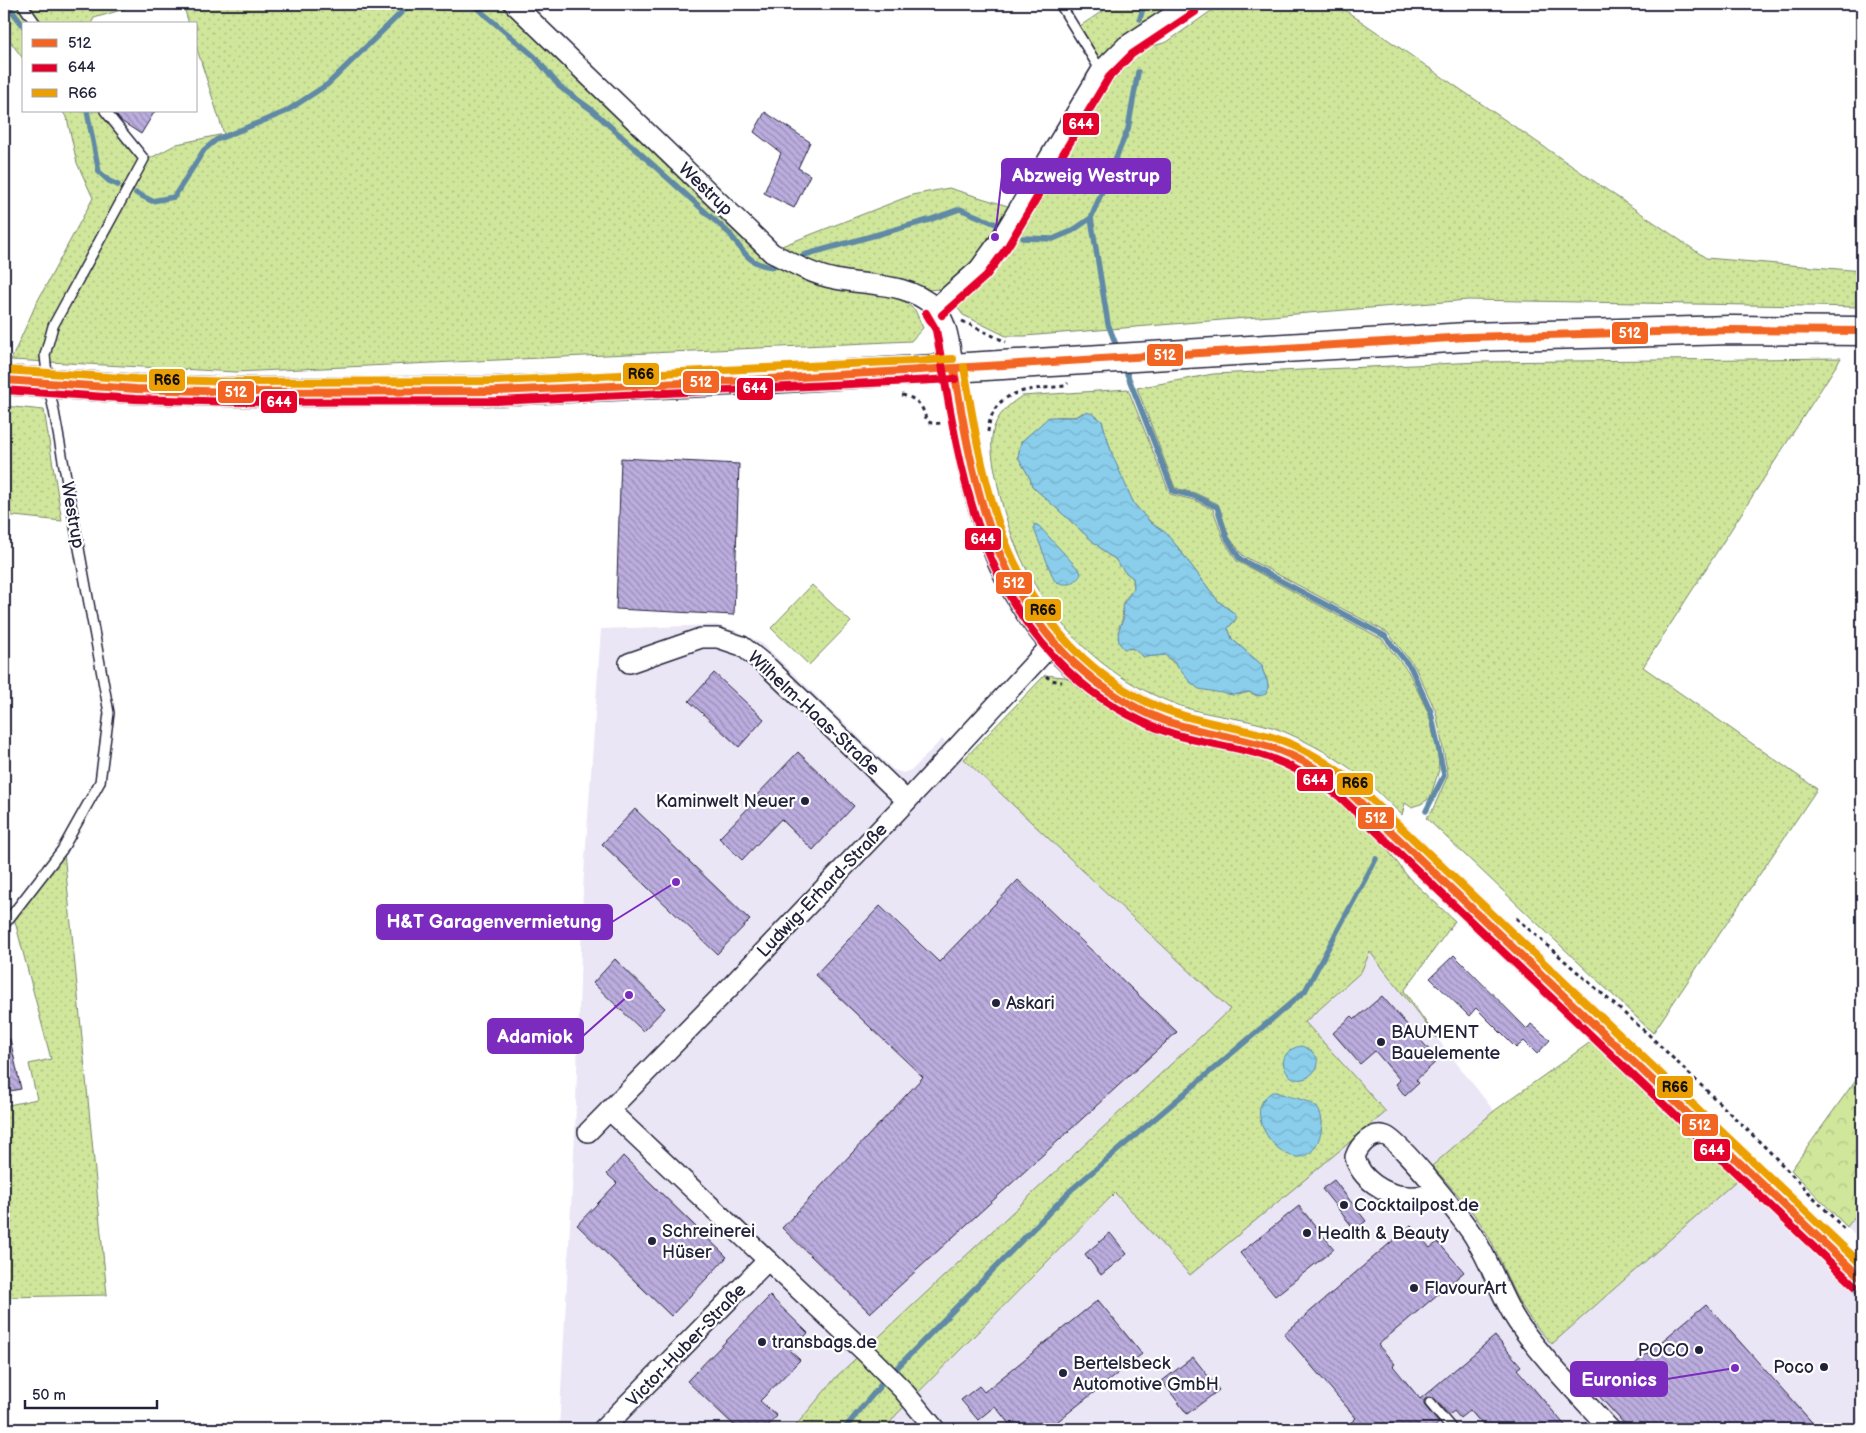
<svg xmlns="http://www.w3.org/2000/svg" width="1866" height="1433" viewBox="0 0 1866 1433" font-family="'Balsamiq Sans',sans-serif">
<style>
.built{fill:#ebe6f5}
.green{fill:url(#green-dots);stroke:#78846b;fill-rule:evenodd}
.forest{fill:url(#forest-crowns);stroke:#78846b}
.water{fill:url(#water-waves);stroke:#6089a5}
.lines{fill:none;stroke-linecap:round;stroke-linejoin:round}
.stream{stroke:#6089a5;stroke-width:5.5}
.building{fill:url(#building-back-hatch);stroke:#22223b}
.lane-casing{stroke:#22223b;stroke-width:12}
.street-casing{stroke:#22223b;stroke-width:22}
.secondary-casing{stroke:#22223b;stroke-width:30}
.primary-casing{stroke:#22223b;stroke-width:31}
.path{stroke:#22223b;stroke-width:3;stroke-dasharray:4 4;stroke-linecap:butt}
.lane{stroke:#fff;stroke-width:9}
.street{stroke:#fff;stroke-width:19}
.secondary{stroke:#fff;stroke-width:26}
.primary{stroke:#fff;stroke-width:28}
.bus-1-casing{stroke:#fff;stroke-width:11}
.bus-2-casing{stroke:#fff;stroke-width:11}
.bus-3-casing{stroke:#fff;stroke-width:11}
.bus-1{stroke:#f26522;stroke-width:8}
.bus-2{stroke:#e4002b;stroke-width:8}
.bus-3{stroke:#ec9f03;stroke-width:8}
.poi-dot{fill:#22223b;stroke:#fff;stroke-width:2}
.labels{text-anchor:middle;stroke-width:4.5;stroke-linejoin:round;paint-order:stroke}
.street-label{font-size:18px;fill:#22223b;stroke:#fff}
.poi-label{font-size:18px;fill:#22223b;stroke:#fff;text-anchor:start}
.leader{fill:none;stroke:#7b2cbf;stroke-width:2}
.callout-dot{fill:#7b2cbf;stroke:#fff;stroke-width:2}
.callout{fill:#7b2cbf;stroke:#7b2cbf;stroke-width:2}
.callout-label{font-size:19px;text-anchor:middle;font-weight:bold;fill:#fff}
.line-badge{stroke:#fff;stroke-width:2}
.badge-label{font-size:14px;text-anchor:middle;font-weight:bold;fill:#fff}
.pale-badge-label{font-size:14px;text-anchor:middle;font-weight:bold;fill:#111}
</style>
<defs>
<pattern id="green-dots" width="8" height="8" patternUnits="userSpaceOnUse" patternTransform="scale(1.25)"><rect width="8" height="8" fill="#cfe69b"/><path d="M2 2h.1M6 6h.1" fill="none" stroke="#b1c586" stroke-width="1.8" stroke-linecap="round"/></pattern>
<pattern id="forest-crowns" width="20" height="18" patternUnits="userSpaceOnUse" patternTransform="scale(1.25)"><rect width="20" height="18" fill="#cfe69b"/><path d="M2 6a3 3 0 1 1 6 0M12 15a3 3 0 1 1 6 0" fill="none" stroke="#b1c586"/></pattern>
<pattern id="water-waves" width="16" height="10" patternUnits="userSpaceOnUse" patternTransform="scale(1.25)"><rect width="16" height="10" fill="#8aceec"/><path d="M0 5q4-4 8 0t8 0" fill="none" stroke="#77b1cb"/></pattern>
<pattern id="building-back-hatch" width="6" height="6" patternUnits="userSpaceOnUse" patternTransform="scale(1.25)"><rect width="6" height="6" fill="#bbadde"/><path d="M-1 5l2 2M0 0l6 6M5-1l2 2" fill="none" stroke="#988cb5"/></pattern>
</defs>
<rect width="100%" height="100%" fill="#fff"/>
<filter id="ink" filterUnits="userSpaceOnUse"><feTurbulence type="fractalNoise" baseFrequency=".02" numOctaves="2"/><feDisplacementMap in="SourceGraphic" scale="10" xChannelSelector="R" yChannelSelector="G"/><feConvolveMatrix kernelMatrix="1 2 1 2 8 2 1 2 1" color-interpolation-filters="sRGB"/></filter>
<g filter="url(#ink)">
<path class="built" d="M716,625L737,631L763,644L892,769L903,773L913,769L942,739L1230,1009L837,1376L793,1429H559L575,1133L583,888L601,629Z
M1370,952L1494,1111L1433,1166L1465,1203L1485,1231L1499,1255L1520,1304L1535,1326L1552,1344L1738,1179L1862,1299V1429H885L896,1415L1116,1193L1386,1112L1305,1022L1361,972Z
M1862,1207V1243L1847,1227Z"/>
<path class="green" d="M4,4H141L94,18L91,24H24V60L4,33Z
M183,4H507L768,256L896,295L915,310L923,328L911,341L236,372L11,360L36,304L93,198L77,163L67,118L62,111H106L145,161L177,144L224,134L196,46V24H189Z
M1113,4H1181L1101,62L1080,26Z
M1221,4H1336L1706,258L1862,271V307L1468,300L1025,336H1006L963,315L957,307L955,296L1102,81L1133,52L1167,42Z
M949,188L1011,207L973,267L944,289L921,290L837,274L774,249L912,195Z
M1841,358L1643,667L1817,789L1653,1033L1426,818L1433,809L1448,775L1436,712L1415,667L1388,633L1243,556L1229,537L1218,504L1195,493L1175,488L1137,388L1213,374L1480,362Z
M1128,389L1170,494L1194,500L1213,509L1224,540L1237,561L1382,639L1408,671L1429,714L1438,753L1439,770L1430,798L1421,804L1411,807L1405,803L1402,815C1388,802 1375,788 1360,776C1338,758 1312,744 1285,732C1255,719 1221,718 1190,709C1084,676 1017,588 997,481C989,443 985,419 1022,396ZM1082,413L1093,414L1102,421L1112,454L1130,497L1140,512L1176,545L1218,601L1233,612L1235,621L1228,628L1232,639L1262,665C1262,675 1269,676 1268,690L1257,696L1249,692L1238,695L1179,668L1165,655L1144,657C1139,653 1135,647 1128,649L1119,626C1126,616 1120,611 1124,601C1126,596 1132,593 1134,588L1133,578L1125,572L1114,558L1108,555L1032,486L1030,478L1018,457L1021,442C1028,435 1047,419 1056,417C1065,415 1074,420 1082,413ZM1036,524L1080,571L1071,584L1057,582Z
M4,406L44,410L62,521L4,515Z
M812,585L851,622L809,665L771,628Z
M1045,675L1074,678L1153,726L1286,766L1356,807L1408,877L1455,921L1404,991L1437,1038L1370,952L1361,972L1305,1022L1386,1112L1190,1275L1115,1193L896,1415L885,1429H793L837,1376L1230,1009L964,759ZM1276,1092L1320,1112L1322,1129Z
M64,852L107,1295L4,1297V1106L37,1099L29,1064L51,1059L13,914Z
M1592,1041L1738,1179L1552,1344C1540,1332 1530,1319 1521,1305C1507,1282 1500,1255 1486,1232C1471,1208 1451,1187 1432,1166L1494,1111Z"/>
<path class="forest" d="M1862,1071V1207L1847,1227L1791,1170Z"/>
<path class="water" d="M1086,412L1093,414L1102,421L1112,454L1134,504L1151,523L1165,532L1176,545L1218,601L1236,615V619L1228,628L1232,639L1262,665C1262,677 1272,680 1266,694L1260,696L1249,692L1233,695L1199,689L1190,682L1174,662L1165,655L1144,657L1132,648L1124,649L1119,643L1118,632L1124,617L1122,606L1134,588L1133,578L1125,572L1114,558L1108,555L1032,486L1030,478L1018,457L1021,442L1049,417H1076Z
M1034,524L1039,526L1080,571L1081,574C1075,585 1064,587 1054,580L1034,529Z
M1301,1046C1310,1048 1323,1059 1316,1069C1294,1100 1264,1053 1301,1046Z
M1272,1092H1276C1287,1097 1307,1099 1315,1106C1329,1117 1320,1150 1305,1156C1285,1163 1262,1135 1260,1118C1258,1107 1262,1098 1272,1092Z"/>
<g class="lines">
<path class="stream" d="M7,4L24,27
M472,4L534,56L560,87L592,110L730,234C743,252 750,265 773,267
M1140,19L1143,8L1147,4
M87,111L99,172L109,181L118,185
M136,193L152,201L174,197L204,150L216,140L285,112L328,84L410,4
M1023,238L1053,239L1072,231L1091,218
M804,255L929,220L960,209L996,224
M1118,350L1108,324L1091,218L1128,129L1138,72
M1124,366L1173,491L1194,496L1217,507L1227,538L1240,559L1385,636L1411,668L1431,712L1444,775L1426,811
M844,1429L885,1380L1071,1190L1305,991L1376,859"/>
</g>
<path class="building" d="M113,111H155L141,134L121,121Z
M765,112L810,142L798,168L810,175L794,208L764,193L781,153L754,132Z
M621,458L739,464L734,615L616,609Z
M714,673L764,719L739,747L689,701Z
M798,752L854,806L813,850L781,819L742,860L719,838L758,798L756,796Z
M635,809L750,920L717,954L602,844Z
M1018,880L1177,1032L870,1313L782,1228L923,1077L815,975L880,906L939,962Z
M1454,955L1527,1029L1531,1024L1550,1040L1537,1054L1524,1041L1516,1048L1476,1008L1469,1016L1430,978Z
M615,959L665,1008L643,1031L593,983Z
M1382,996L1438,1060L1416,1080L1419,1083L1405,1096L1396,1084L1400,1080L1375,1051L1360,1064L1333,1033L1352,1016L1355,1019Z
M10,1039L21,1089L4,1092V1040Z
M623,1156L727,1257L671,1316L577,1225L617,1183L607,1174Z
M1334,1180L1366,1221L1355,1230L1322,1189Z
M1299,1206L1334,1249L1275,1296L1240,1253Z
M1411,1225L1430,1248L1438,1242L1464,1272L1378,1345L1395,1364L1393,1366L1420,1399L1495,1336L1521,1366L1517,1369L1568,1429H1486L1470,1410L1460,1418L1454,1411L1449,1415L1435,1399L1429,1397L1424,1400V1405L1439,1423L1432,1429H1343L1356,1418L1284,1334Z
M1110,1233L1127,1254L1101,1275L1085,1254Z
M770,1296L808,1333L790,1351L800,1360L760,1401L777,1416L765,1429H738L687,1381Z
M1098,1300L1142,1354L1048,1429H1013L995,1406L978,1420L961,1400L979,1386L984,1392Z
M1706,1304L1818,1429H1629L1598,1395Z
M1193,1357L1219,1390L1187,1414L1162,1381Z"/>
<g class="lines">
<defs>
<path id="lane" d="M22,4L36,24
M1060,4L1101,71
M4,925L62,850L100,782L109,713L54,411L48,383L45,355L53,326L144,159L105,111
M1430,1403L1452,1429"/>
<path id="street" d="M514,4L772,253C792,263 813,275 835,279C868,286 908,282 934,307C949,322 950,349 954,369
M935,308L979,269L1000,240L1101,71L1126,46L1190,4
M629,663L701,638H718L742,646L768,667L907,801
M609,1110L866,1353L902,1389L935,1429
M588,1132L732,985L907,801L1053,643
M1442,1196C1430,1194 1419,1197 1407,1196C1385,1195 1360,1179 1355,1157C1359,1145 1372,1131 1386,1136C1400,1141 1468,1225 1477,1242C1493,1268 1501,1298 1518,1323C1545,1361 1579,1395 1610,1429
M603,1429L768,1260"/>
<path id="secondary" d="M954,369C972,482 992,600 1088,676C1110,694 1136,709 1163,720C1198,733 1237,736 1273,748C1299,757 1322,771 1345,788L1862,1279"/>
<path id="primary" d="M4,380L136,389L236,392L497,391L752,380L1467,337L1731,330L1862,331"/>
</defs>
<use href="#lane" class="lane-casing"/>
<use href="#street" class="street-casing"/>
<use href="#secondary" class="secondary-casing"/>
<use href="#primary" class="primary-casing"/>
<path class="path" d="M962,321L1006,342
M902,395C910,397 915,399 920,405C928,415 922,426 941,423
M988,432C992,387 1030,390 1065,386L1068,383
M1046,676L1051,680L1062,682
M1516,918L1649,1035L1767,1149L1845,1230"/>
<use href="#lane" class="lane"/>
<use href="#street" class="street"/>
<use href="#secondary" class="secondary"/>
<use href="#primary" class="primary"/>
<defs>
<path id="bus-1" d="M954,369C972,477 991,585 1074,663C1100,687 1130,707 1163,720C1198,733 1237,736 1273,748C1299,757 1323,772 1345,788L1862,1279
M4,380L136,389L236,392L497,391L752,380L1467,337L1731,330L1862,331"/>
<path id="bus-2" d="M926,313L936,330C957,448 970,567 1055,658C1084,689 1117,712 1157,728C1188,741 1222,744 1255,753C1286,762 1313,777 1339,796L1855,1286
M942,315L986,276L1008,246L1109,77L1132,54L1195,12
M4,390L135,399L236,402L497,401L955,379"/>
<path id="bus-3" d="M964,367C982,476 999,579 1083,658C1108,681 1137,700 1169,711C1204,724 1240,727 1275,738C1303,747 1327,763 1351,780L1862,1265
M5,370L136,379L236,382L497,381L953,359"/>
</defs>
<use href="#bus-1" class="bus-1-casing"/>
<use href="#bus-2" class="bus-2-casing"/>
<use href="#bus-3" class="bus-3-casing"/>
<use href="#bus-1" class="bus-1"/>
<use href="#bus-2" class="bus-2"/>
<use href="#bus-3" class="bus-3"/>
</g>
</g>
<g class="poi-dot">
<circle cx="805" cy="801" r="5"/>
<circle cx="996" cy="1003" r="5"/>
<circle cx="1381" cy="1042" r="5"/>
<circle cx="1344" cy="1205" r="5"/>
<circle cx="1307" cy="1233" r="5"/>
<circle cx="652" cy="1241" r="5"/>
<circle cx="1414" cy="1288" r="5"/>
<circle cx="762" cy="1342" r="5"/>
<circle cx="1699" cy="1350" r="5"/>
<circle cx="1824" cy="1367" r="5"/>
<circle cx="1063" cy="1373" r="5"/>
</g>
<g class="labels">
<g class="street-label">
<text transform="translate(706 189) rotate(44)" y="6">Westrup</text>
<text transform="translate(73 515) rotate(80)" y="6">Westrup</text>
<text transform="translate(814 713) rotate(43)" y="6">Wilhelm-Haas-Straße</text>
<text transform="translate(822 890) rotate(-46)" y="6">Ludwig-Erhard-Straße</text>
<text transform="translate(686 1345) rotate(-46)" y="6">Victor-Huber-Straße</text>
</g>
<g class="poi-label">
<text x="795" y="807" text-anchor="end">Kaminwelt Neuer</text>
<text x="1006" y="1009">Askari</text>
<text x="1391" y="1038">BAUMENT<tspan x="1391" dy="21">Bauelemente</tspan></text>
<text x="1354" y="1211">Cocktailpost.de</text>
<text x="662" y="1237">Schreinerei<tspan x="662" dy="21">Hüser</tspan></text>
<text x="1317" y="1239">Health &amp; Beauty</text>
<text x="1424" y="1294">FlavourArt</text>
<text x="772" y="1348">transbags.de</text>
<text x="1689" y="1356" text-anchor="end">POCO</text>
<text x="1073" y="1369">Bertelsbeck<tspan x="1073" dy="21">Automotive GmbH</tspan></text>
<text x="1814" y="1373" text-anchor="end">Poco</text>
</g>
</g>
<path class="leader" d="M995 237L1002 176M676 882L612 922M629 995L583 1036M1735 1368L1667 1379"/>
<g class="callout-dot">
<circle cx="995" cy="237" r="5"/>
<circle cx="676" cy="882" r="5"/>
<circle cx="629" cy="995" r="5"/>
<circle cx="1735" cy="1368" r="5"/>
</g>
<g class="callout">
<rect x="1002" y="159" width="168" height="34" rx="5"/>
<rect x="377" y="905" width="235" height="34" rx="5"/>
<rect x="488" y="1019" width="95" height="34" rx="5"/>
<rect x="1571" y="1362" width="96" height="34" rx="5"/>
</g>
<g class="callout-label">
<text x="1086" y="182">Abzweig Westrup</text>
<text x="494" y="928">H&amp;T Garagenvermietung</text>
<text x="535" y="1043">Adamiok</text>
<text x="1619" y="1386">Euronics</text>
</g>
<g class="line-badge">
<rect x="1062" y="112" width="38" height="24" rx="5" fill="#e4002b"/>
<rect x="1611" y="321" width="38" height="24" rx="5" fill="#f26522"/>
<rect x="1146" y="343" width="38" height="24" rx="5" fill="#f26522"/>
<rect x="622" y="362" width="38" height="24" rx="5" fill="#ec9f03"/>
<rect x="148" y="368" width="38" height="24" rx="5" fill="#ec9f03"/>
<rect x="682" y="370" width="38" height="24" rx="5" fill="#f26522"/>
<rect x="736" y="377" width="38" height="24" rx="5" fill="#e4002b"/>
<rect x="217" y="380" width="38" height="24" rx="5" fill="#f26522"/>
<rect x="260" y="390" width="38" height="24" rx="5" fill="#e4002b"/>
<rect x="964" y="527" width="38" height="24" rx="5" fill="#e4002b"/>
<rect x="995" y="571" width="38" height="24" rx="5" fill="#f26522"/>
<rect x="1024" y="598" width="38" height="24" rx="5" fill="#ec9f03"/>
<rect x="1296" y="768" width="38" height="24" rx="5" fill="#e4002b"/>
<rect x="1336" y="772" width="38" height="24" rx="5" fill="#ec9f03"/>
<rect x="1357" y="806" width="38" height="24" rx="5" fill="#f26522"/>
<rect x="1656" y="1075" width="38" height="24" rx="5" fill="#ec9f03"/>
<rect x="1681" y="1113" width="38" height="24" rx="5" fill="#f26522"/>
<rect x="1693" y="1138" width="38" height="24" rx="5" fill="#e4002b"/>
</g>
<g class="badge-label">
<text x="1081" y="129">644</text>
<text x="1630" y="338">512</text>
<text x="1165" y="360">512</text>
<text x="701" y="387">512</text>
<text x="755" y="393">644</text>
<text x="236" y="397">512</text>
<text x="279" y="407">644</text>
<text x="983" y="544">644</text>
<text x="1014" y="588">512</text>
<text x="1315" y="785">644</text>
<text x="1376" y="823">512</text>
<text x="1700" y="1130">512</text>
<text x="1712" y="1155">644</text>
</g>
<g class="pale-badge-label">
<text x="641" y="379">R66</text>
<text x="167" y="385">R66</text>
<text x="1043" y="615">R66</text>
<text x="1355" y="788">R66</text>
<text x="1675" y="1092">R66</text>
</g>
<rect width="1866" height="1433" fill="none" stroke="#fff" stroke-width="20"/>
<rect x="10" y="10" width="1846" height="1413" fill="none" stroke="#22223b" stroke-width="2" filter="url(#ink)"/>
<rect x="22" y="22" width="175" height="90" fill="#ffffff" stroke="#a7a7b1"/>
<rect x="32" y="39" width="25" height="8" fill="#f26522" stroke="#a7a7b1"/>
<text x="68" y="48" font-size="15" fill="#22223b">512</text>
<rect x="32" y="64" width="25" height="8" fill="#e4002b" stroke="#a7a7b1"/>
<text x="68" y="72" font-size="15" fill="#22223b">644</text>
<rect x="32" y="89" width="25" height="8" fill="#ec9f03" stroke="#a7a7b1"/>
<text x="68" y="98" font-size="15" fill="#22223b">R66</text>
<path d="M25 1400v8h132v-8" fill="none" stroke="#22223b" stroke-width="2.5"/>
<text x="32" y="1400" font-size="15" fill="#22223b" stroke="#ffffff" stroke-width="4" paint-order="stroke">50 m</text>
</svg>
